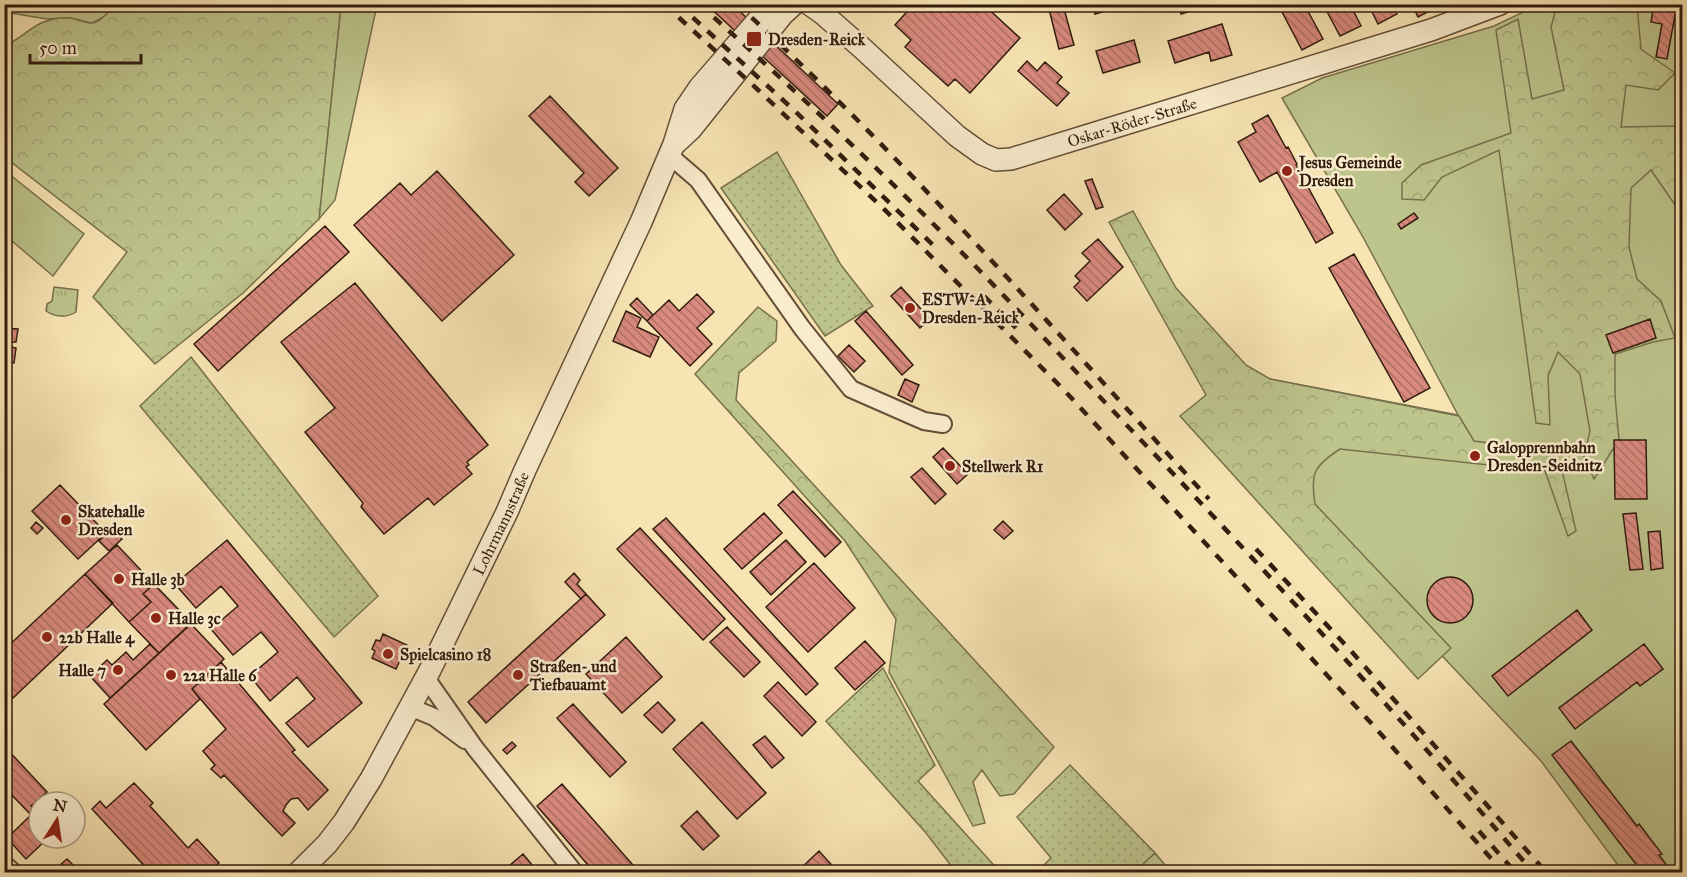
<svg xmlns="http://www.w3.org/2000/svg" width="1687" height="877" viewBox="0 0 1687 877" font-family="'IM FELL Great Primer',serif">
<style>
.grass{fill:#bdc48c;stroke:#78704d;stroke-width:1.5}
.forest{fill:url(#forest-crowns);stroke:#78704d;stroke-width:1.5}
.park{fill:url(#park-tufts);stroke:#78704d;stroke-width:1.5}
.garden{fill:url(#garden-dots);stroke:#78704d;stroke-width:1.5}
.building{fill:url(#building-back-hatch);stroke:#321c0e;stroke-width:1.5}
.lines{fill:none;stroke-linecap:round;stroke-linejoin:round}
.minor-casing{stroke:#644e37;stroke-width:20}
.tertiary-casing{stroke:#644e37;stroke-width:24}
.minor{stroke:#faedce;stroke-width:16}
.tertiary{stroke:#faedce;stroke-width:21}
.rail{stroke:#321c0e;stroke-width:4.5;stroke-dasharray:10 10;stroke-linecap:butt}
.poi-dot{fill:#8f2418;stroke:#faedce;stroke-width:2}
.labels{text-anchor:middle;stroke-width:5;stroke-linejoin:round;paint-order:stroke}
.poi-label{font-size:16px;font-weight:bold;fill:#321c0e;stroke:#faedce;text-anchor:start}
.street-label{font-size:16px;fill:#321c0e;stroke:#faedce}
</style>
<defs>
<pattern id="forest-crowns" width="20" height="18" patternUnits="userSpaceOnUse" patternTransform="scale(1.5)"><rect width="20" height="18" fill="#bdc48c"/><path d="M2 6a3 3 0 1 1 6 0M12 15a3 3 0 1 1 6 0" fill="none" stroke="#a3a878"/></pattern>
<pattern id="park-tufts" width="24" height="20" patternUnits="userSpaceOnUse" patternTransform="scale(1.5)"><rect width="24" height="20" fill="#bdc48c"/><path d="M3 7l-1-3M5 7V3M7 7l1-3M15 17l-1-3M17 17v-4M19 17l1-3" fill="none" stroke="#a3a878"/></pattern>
<pattern id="garden-dots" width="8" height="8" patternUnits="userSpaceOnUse" patternTransform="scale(1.5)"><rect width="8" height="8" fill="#bdc48c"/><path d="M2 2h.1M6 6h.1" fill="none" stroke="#a3a878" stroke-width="1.8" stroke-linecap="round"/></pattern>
<pattern id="building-back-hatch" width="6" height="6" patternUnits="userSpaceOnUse" patternTransform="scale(1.5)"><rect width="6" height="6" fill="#d98a7e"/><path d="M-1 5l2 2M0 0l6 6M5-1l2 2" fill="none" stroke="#b17066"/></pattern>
</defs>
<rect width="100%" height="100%" fill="#f8e4b3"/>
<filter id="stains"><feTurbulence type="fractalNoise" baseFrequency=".00333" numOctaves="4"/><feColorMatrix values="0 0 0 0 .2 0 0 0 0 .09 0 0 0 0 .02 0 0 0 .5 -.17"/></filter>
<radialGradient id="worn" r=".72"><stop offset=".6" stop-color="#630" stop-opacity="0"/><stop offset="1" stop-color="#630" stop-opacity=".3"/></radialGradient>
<path class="grass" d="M4,5H119L102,18L92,23L70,18L47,19L5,12Z
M341,5H377L335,200L319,219Z
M1538,5H1682V872H1623L1541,761L1292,496L1270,379L1458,415L1363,237L1282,98L1322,78L1494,26Z
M4,170L84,234L53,276L5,235Z"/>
<path class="forest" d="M119,4L341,5L319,219L243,293L155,364L93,297L127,252L7,159L5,163V46C29,34 37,17 68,18C76,18 84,23 92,23C103,22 109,8 119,4Z
M1557,5H1637L1641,49L1675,73L1658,90L1626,85L1621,127L1676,126L1682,137V215L1651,170L1631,188L1629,247L1637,279L1661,301L1675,338L1653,342L1615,354V395L1619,440L1594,479L1584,457L1590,431L1580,374L1558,352L1548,376L1550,425L1536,423L1499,150L1442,177L1424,200L1402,199V183L1421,165L1511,133L1496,30L1518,19L1532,99L1564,90L1551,27Z
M1133,211L1176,288L1246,365L1270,379L1459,416L1474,441L1551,451L1561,466L1576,531L1568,536L1545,471L1340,449C1314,466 1310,473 1315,504L1451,648L1418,679L1180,416L1206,395L1109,222Z
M758,307L777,321L776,341L739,373L736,400L1054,747L1014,794L1000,796L982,770L973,782L985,823L973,826L889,672L896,619L845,541L695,374Z
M1155,853L1171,872H1134Z"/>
<path class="park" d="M54,287L78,290L76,312C67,318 55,317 46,311L47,304L52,301Z"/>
<path class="garden" d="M777,152L841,265L873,306L825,336L721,188Z
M191,357L378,596L334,637L140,406Z
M883,668L935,765L918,781L1000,872H956L926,833L826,721Z
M1070,765L1155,853L1134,872H1037L1051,858L1017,817Z"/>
<path class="building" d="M706,4H732L838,104L827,116Z
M914,4H983L1020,38L970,93L955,79L948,86L905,47L911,40L895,25Z
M1092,4H1120V7L1095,14Z
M1179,4H1214L1181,14Z
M1287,4H1304L1323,39L1302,50L1280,8Z
M1323,4H1350L1361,26L1340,36Z
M1368,4H1393L1397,14L1378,24Z
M1412,4H1438L1439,6L1418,17Z
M1654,4H1677L1667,59L1656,57L1662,24L1651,22Z
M1063,5L1074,45L1059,49L1049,9Z
M1222,24L1232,55L1211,61L1209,52L1175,63L1168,41Z
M1134,40L1140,62L1103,73L1096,51Z
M1027,61L1037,71L1045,62L1062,77L1057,83L1069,93L1057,106L1018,71Z
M550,96L618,168L589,196L575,182L584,173L529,116Z
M1268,115L1286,148L1288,147L1297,164L1296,165L1333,233L1316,243L1277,172L1260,182L1238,142L1256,132L1252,124Z
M437,171L514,255L442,321L354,225L400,183L411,195Z
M1092,179L1103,207L1096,209L1085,181Z
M1064,194L1082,214L1065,230L1047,210Z
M1414,213L1418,218L1401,229L1398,224Z
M325,226L349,252L218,371L194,344Z
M1098,239L1123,267L1087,301L1074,287L1080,281L1075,276L1090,261L1082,253Z
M1354,254L1430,388L1404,402L1329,268Z
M355,283L488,445L467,462L469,465L466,467L472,474L434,505L428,498L384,534L361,507L363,503L305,432L335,408L281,342Z
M901,287L930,319L920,328L891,296Z
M697,294L714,312L697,328L712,344L690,366L647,321L669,300L679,311Z
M637,298L653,315L647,321L630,305Z
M626,311L641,318L637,327L659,337L650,357L613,341Z
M866,311L913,365L902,375L855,321Z
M1650,319L1656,338L1613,353L1606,335Z
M4,328L18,329L16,342H11V347L16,348L14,363L4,362Z
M849,345L865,361L854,372L838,356Z
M905,379L919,385L912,402L898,395Z
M1614,440H1646L1647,499H1615Z
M943,448L968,474L957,484L933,457Z
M922,468L946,494L935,504L911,477Z
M60,485L106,533L78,559L32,511Z
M793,491L841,542L825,557L778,505Z
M764,513L782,533L742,569L724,549Z
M1636,513L1643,569L1630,570L1623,514Z
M666,518L818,684L806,695L653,529Z
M1003,521L1013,531L1004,539L994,530Z
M36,522L43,528L37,534L31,528Z
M640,528L725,619L703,640L617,549Z
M111,529L122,539L109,551L99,541Z
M1660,531L1663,568L1651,570L1648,532Z
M227,540L362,703L308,747L286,723L315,699L297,677L270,701L250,676L278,652L261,632L233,655L211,629L238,606L221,586L196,608L175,584Z
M786,540L806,562L771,595L750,572Z
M117,545L154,584L143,594L151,602L129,622L85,574Z
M814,563L855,608L808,652L766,607Z
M574,573L580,580L577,584L586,594L581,599L565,582Z
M85,574L113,603L13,698L4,690V650Z
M1427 600a23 23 0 1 1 46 0a23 23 0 1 1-46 0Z
M154,584L179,610L174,614L187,627L159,653L129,622L151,602L143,594Z
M586,594L605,615L486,723L468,702Z
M1577,610L1592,630L1508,696L1492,676Z
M191,624L224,659L192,689L200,699L146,750L104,704Z
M727,627L760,662L744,677L710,642Z
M383,634L407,645L396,669L372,658L375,651L372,649L376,640L380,641Z
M626,637L662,677L622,713L586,674Z
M865,641L885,663L855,690L835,668Z
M150,644L159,653L110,698L90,676L107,660L112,665L126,652L133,660Z
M1644,644L1663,669L1640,686L1637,682L1575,729L1559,708Z
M221,662L295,750L292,752L328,790L308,810L298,798L291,799L286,805L283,811L295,823L282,836L224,775L221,778L211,769L215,765L203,751L226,729L192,689Z
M778,682L816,722L802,736L764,696Z
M658,702L675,720L662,733L644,715Z
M573,704L626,762L610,777L557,718Z
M702,722L766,793L737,819L673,749Z
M765,736L784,758L772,768L753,745Z
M1571,741L1637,826L1639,824L1662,854L1659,855L1672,872H1642L1552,755Z
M512,742L516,746L507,754L503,750Z
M4,746L47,792L31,806L39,815V838H48L26,859L7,838L31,815L4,787Z
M134,783L153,803L150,806L188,848L197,839L219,863L208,872H150L92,809L100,801L106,808Z
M562,784L639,872H594L537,806Z
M697,811L719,836L703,850L681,826Z
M819,851L837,871L835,872H797Z
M523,854L538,872H505L503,871Z
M67,859L80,872H52Z"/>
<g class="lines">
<defs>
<path id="minor" d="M669,155L698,180L802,328L851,389L924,421L943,424
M426,678L475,748L574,872
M410,707L434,717L465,740
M4,864L13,872"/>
<g id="tertiary">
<path id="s1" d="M809,4L822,13L862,48L957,136L982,154L996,160L1011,159L1089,135L1431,30L1500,4"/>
<path d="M677,142L691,129L783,14L794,4"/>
<path id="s2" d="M299,872L327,844L344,822L371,779L429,672L507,512L525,470L641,222L674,144L685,109L700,87L772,4"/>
</g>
</defs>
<use href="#minor" class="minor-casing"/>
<use href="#tertiary" class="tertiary-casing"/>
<use href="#minor" class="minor"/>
<use href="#tertiary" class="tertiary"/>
<path class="rail" d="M664,4L756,88L886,211L1064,390L1372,724L1503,872
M678,4L796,112L933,245
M699,4C795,90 890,179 980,271C1042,335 1102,400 1164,464C1290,597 1414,733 1533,872
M737,4C905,158 1055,331 1209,499
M984,296L1016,328
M1256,549L1352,652L1546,872
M1479,831L1515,872"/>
</g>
<g class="poi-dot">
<rect x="746" y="31" width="16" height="16" rx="3"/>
<circle cx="1287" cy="171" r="6"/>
<circle cx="910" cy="308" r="6"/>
<circle cx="1475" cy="456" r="6"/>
<circle cx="950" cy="466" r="6"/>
<circle cx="66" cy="520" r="6"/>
<circle cx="119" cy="579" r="6"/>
<circle cx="156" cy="618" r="6"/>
<circle cx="47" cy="637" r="6"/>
<circle cx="388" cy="654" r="6"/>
<circle cx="118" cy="670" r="6"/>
<circle cx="171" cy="675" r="6"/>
<circle cx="518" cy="675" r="6"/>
</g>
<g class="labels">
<g class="poi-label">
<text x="768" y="45">Dresden-Reick</text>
<text x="1299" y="168">Jesus Gemeinde<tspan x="1299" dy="18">Dresden</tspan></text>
<text x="922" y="305">ESTW-A<tspan x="922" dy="18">Dresden-Reick</tspan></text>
<text x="1487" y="453">Galopprennbahn<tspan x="1487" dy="18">Dresden-Seidnitz</tspan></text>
<text x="962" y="472">Stellwerk R1</text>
<text x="78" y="517">Skatehalle<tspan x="78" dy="18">Dresden</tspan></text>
<text x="131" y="585">Halle 3b</text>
<text x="168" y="624">Halle 3c</text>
<text x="59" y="643">22b Halle 4</text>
<text x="400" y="660">Spielcasino 18</text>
<text x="530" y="672">Straßen- und<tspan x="530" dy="18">Tiefbauamt</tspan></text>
<text x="106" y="676" text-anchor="end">Halle 7</text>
<text x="183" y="681">22a Halle 6</text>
</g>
<g class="street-label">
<text dy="6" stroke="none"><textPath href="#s1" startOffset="386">Oskar-Röder-Straße</textPath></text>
<text dy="6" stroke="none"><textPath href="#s2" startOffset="405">Lohrmannstraße</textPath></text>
</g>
</g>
<rect width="1687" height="877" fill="none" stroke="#f8e4b3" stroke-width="24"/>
<rect x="6" y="6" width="1675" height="865" fill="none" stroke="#321c0e" stroke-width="3"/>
<rect x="12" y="12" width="1663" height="853" fill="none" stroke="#321c0e" stroke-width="1.5"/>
<g transform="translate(57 820) rotate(12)"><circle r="28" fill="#faedce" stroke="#aa9981" stroke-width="1.5"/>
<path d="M0-4.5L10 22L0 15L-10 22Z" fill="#8f2418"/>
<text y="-9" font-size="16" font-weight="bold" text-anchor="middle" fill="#321c0e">N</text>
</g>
<path d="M30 54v9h111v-9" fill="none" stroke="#321c0e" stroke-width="3"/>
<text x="39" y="54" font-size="18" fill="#321c0e" stroke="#faedce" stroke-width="4.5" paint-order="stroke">50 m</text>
<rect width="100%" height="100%" filter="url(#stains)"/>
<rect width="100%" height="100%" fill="url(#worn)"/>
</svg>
